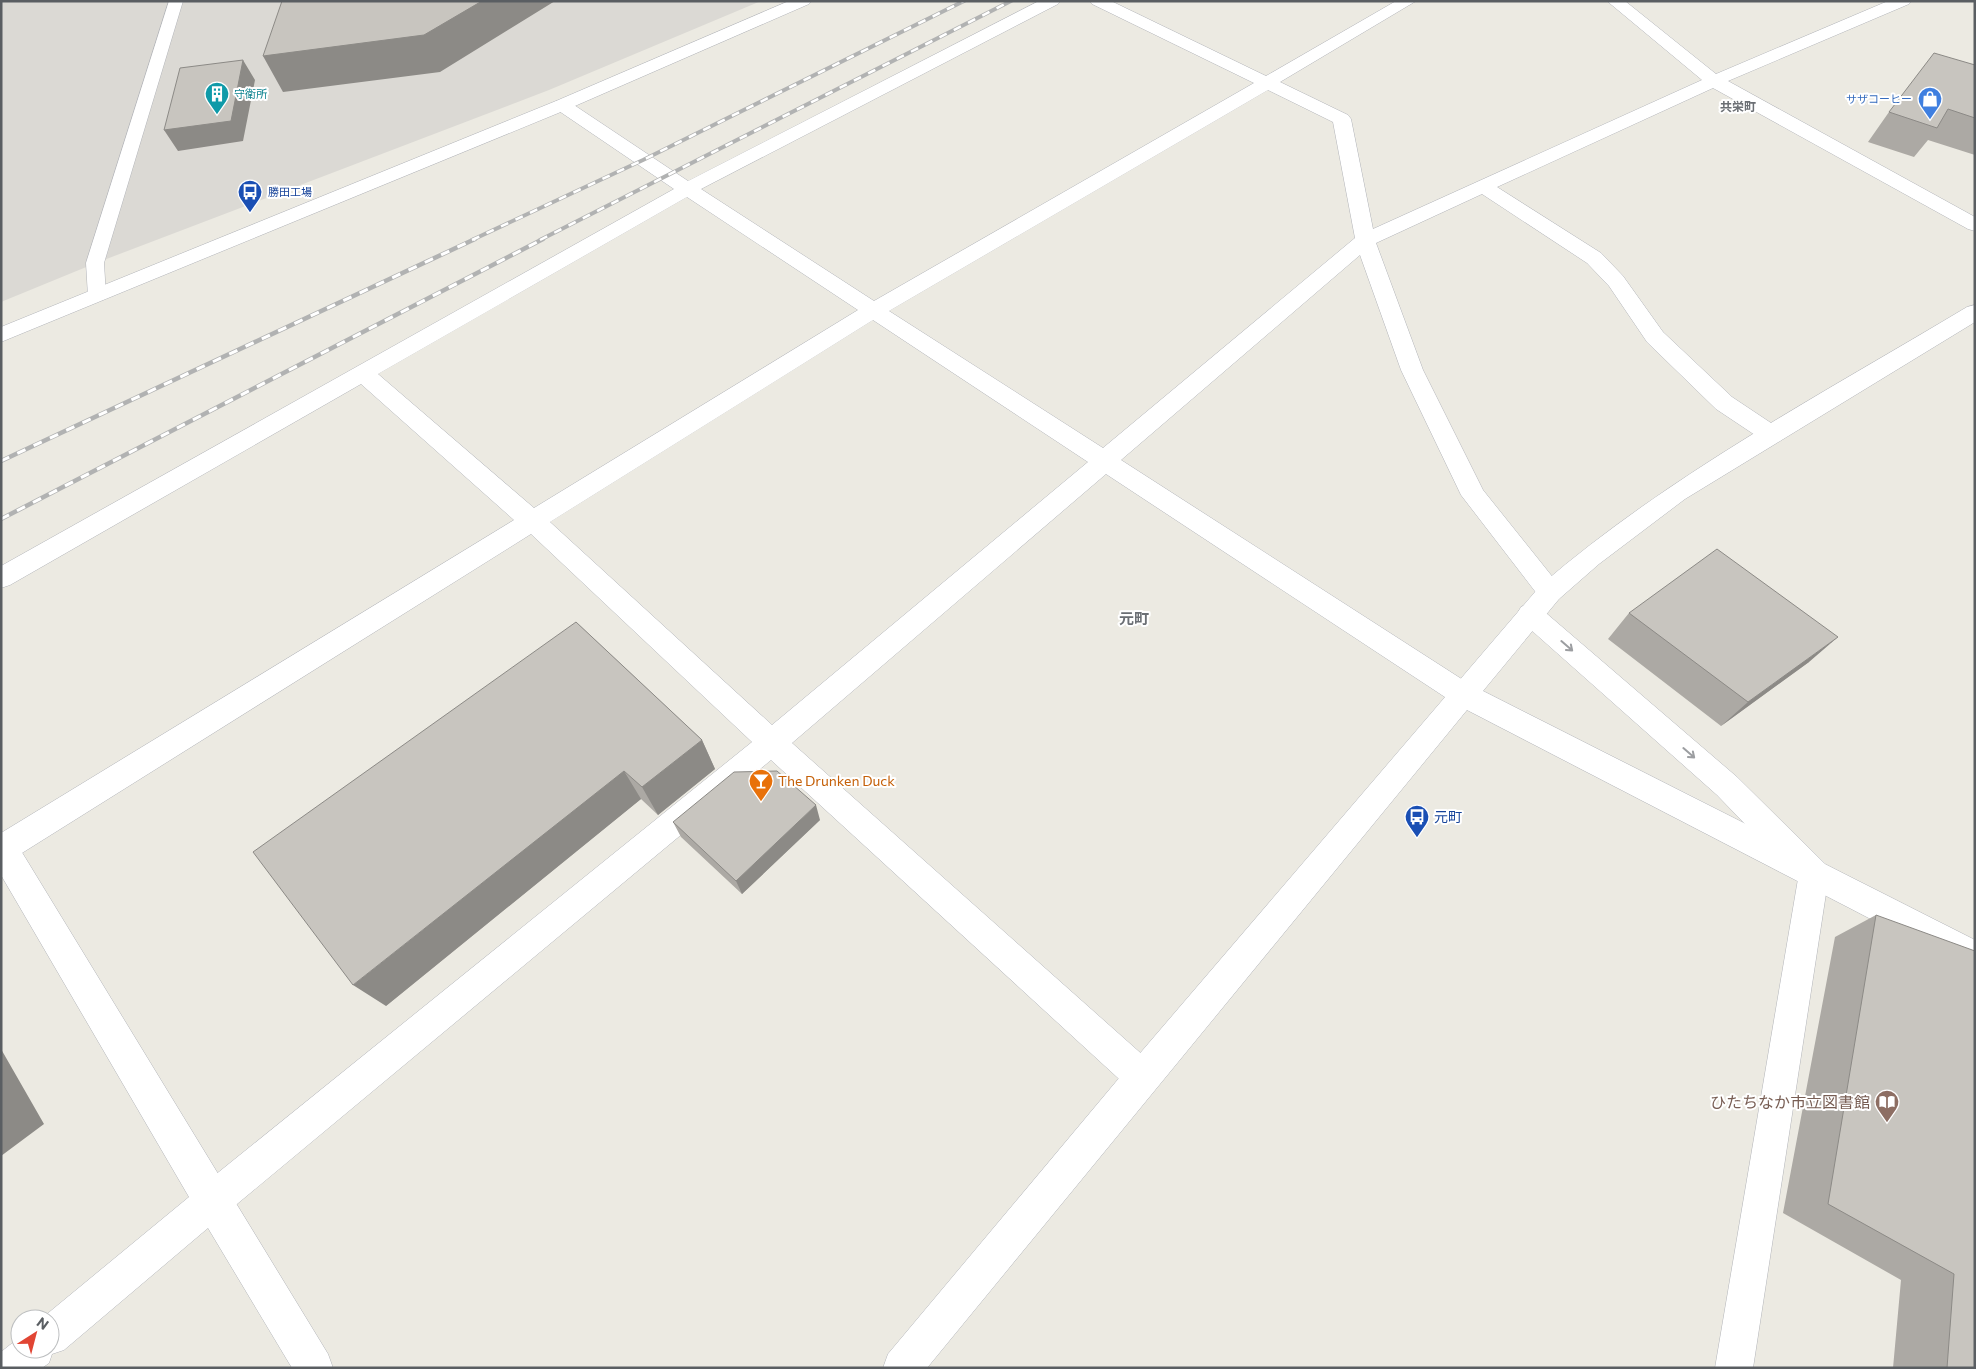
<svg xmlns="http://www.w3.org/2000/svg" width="1976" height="1369" viewBox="0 0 1976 1369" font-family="Commissioner,'Noto Sans JP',sans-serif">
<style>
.industrial{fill:#dbd9d4}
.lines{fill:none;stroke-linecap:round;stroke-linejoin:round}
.service-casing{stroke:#b2b4b9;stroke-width:1}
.minor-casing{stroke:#b2b4b9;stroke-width:1}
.tertiary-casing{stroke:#b2b4b9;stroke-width:1}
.service{fill:#fff;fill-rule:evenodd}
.minor{fill:#fff;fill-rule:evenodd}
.tertiary{fill:#fff;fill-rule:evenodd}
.rail-far1-casing{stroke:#b1b2b2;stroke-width:4}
.rail-casing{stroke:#b1b2b2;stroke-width:4.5}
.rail-far1{stroke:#fff;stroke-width:2.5;stroke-dasharray:8;stroke-linecap:butt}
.rail{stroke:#fff;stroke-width:3;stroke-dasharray:9;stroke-linecap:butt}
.wall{fill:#aca9a4}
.shaded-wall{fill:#8c8a86}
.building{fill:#c8c5bf;stroke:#8c8a86}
.oneway{stroke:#9c9ea1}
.labels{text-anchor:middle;stroke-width:4;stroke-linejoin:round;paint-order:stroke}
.far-culture-label{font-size:11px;fill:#0d838f;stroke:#fff;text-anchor:start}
.far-shop-label{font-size:11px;fill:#366cbe;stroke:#fff;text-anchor:end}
.far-transit-label{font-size:11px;fill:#164399;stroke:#fff;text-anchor:start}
.far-neighbourhood-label{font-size:12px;font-weight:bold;fill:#6b6f74;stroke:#fff}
.food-label{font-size:14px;fill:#c56008;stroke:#fff;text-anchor:start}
.transit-label{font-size:14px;fill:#164399;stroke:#fff;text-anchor:start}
.neighbourhood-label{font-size:15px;font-weight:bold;fill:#6b6f74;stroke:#fff}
.near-education-label{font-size:16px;fill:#785e54;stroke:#fff;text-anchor:end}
</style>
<rect width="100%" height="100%" fill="#eceae2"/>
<path class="industrial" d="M1,1H761L549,90L96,263L1,302Z"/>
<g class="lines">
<defs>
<path id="service" d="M169,1H183L104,263L106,296L103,300H91L88,296L86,263Z"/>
<path id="minor" d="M1039,1H1060L1058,4L701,189L874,301L1254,83L1092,4L1090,1H1111L1266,76L1396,1H1416L1280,82L1348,115L1351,119L1373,229L1702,80L1607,1H1625L1716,74L1888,1H1911L1909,4L1728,81L1975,217V231L1968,229L1713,88L1497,187L1601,253L1623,276L1663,332L1732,397L1780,429L1784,435L1780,441L1772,443L1764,441L1716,409L1647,342L1609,286L1587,263L1482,194L1376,243L1423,370L1483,490L1559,585L1563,592L1559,599L1550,602L1541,599L1461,495L1401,370L1360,255L1121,460L1474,687L1478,695L1474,703L1464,707L1454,703L1106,474L792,743L1154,1065L1159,1077L1154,1089L1142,1094L1130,1089L771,760L225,1214L212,1219L199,1214L194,1201L199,1188L752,742L531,534L14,858L3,862L1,833L514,520L361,384L10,585L1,588V566L674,189L556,109L553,105L556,101H568L688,181ZM1268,90L1333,122L1355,238L1103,448L889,311ZM687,197L858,310L534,508L378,374ZM873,320L1088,462L772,725L550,522Z
M1530,603L1539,607L1737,777L1825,864L1829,874L1753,1368H1715L1798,879L1717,795L1521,621L1517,614L1521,607Z"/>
<path id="tertiary" d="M789,1H811L809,4L568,109L1,342V327L556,101Z
M1975,305V322L1685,499L1599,564L1559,599L1483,691L1975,940V973L1467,710L927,1368H883L888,1354L1130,1065L1541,585C1670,474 1822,394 1967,307Z
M1,832L12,836L328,1354L333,1368H292L208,1228L64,1350L52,1354L49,1363L42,1368H1V1352L20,1337V1349H50V1319H41L189,1197L1,875Z"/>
</defs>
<use href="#service" class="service-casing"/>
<use href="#minor" class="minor-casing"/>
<use href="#tertiary" class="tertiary-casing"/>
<use href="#service" class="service"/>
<use href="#minor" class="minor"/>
<use href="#tertiary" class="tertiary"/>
<defs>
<path id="rail-far1" d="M472,240L643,160L964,1
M540,240L1011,1"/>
<path id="rail" d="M1,461L475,239
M1,519L543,239"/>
</defs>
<use href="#rail-far1" class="rail-far1-casing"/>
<use href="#rail" class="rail-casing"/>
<use href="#rail-far1" class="rail-far1"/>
<use href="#rail" class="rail"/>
</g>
<path class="wall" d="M1975,65V155L1928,140L1914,157L1868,142L1889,112Z
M1629,613L1809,662L1721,726L1608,639Z
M576,622L702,740L715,769L658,815L641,799L386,1006Z
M820,820L742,894L681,837L673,822Z
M1876,915L1975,1368H1893L1901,1280L1783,1213L1835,937Z"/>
<path class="shaded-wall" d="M482,1H555L440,72L283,92L263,56Z
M243,60L255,80L243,141L178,151L164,130Z
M1838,637L1809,662L1721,726L1748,702Z
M702,740L715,769L658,815L642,787Z
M624,771L641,799L386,1006L353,985Z
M816,805L820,820L742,894L736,881Z
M1,1049L44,1124L1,1156Z"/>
<path class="building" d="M282,1H482L424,35L263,56Z
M1934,53L1975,65V118L1948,109L1937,128L1889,112Z
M243,60L231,121L164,130L180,68Z
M1717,549L1838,637L1748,702L1629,613Z
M576,622L702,740L642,787L624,771L353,985L253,852Z
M777,771L816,805L736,881L673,822L734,772Z
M1876,915L1975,951V1368H1947L1954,1274L1828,1204Z"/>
<defs><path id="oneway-shaft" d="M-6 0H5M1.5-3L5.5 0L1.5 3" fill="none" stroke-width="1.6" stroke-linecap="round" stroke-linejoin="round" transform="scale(1.25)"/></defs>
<g class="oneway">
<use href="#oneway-shaft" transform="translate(1567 646) rotate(41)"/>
<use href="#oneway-shaft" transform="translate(1689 753) rotate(41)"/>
</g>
<defs>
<symbol id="building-pin" viewBox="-11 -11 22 30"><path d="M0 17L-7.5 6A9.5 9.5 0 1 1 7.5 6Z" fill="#0f9aa8" stroke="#fff"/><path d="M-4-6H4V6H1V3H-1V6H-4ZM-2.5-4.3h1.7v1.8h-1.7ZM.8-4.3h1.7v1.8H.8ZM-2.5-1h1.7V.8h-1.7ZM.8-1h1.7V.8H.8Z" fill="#fff"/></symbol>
<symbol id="shop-pin" viewBox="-11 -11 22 30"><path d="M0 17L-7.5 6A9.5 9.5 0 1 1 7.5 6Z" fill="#3f7fe0" stroke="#fff"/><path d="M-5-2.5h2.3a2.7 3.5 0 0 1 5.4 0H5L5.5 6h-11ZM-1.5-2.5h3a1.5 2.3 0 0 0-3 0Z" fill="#fff"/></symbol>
<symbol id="bus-pin" viewBox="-11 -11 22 30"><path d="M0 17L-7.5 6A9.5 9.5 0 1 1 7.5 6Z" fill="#1a4fb4" stroke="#fff"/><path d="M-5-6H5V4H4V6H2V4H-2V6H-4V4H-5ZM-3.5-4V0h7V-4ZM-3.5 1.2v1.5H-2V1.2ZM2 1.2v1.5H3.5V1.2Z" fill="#fff"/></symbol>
<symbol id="bar-pin" viewBox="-11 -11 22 30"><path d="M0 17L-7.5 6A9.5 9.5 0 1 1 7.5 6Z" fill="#e8710a" stroke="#fff"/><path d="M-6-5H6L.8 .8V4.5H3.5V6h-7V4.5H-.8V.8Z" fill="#fff"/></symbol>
<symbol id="library-pin" viewBox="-11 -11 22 30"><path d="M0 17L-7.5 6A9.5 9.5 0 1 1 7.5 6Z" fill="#8d6e63" stroke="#fff"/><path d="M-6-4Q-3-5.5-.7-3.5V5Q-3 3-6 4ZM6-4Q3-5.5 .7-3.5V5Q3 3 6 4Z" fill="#fff"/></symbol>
</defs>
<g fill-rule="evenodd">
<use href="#building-pin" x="203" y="80" width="28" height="38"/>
<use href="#shop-pin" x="1916" y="85" width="28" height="38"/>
<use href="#bus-pin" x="236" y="178" width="28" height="38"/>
<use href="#bar-pin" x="747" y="767" width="28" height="38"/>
<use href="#bus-pin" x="1403" y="803" width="28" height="38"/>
<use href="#library-pin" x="1873" y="1088" width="28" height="38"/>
</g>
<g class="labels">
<g class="far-culture-label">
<text x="234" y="98">守衛所</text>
</g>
<g class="far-shop-label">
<text x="1912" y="103">サザコーヒー</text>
</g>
<g class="far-transit-label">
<text x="268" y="196">勝田工場</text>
</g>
<g class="far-neighbourhood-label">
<text x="1738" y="111">共栄町</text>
</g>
<g class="food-label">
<text x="778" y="786">The Drunken Duck</text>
</g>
<g class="transit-label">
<text x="1434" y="822">元町</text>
</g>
<g class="neighbourhood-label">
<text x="1134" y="624">元町</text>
</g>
<g class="near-education-label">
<text x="1870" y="1108">ひたちなか市立図書館</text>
</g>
</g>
<rect width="1976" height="1369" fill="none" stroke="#5a5e62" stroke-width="5"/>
<g transform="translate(35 1334) rotate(36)"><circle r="24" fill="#ffffff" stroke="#bdbfc0"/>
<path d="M0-4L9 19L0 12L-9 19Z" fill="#e14534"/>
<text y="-8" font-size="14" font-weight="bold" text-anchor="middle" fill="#5a5e62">N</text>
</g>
</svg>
